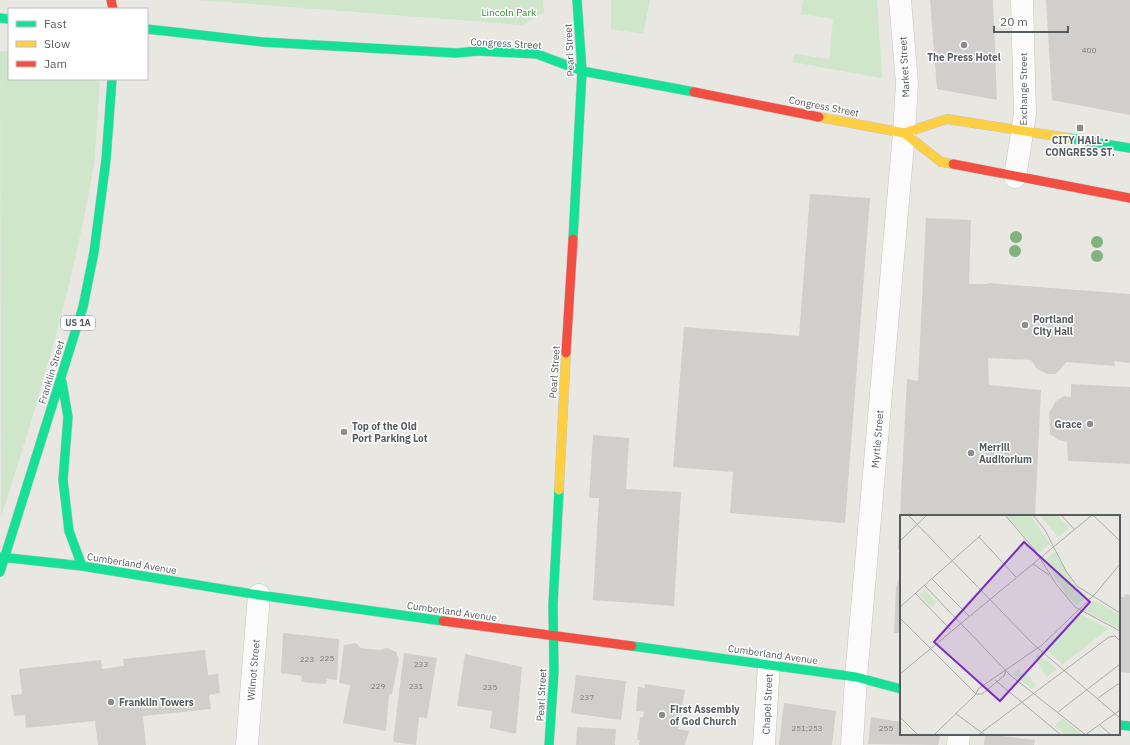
<svg xmlns="http://www.w3.org/2000/svg" width="1130" height="745" viewBox="0 0 1130 745" font-family="'IBM Plex Sans',sans-serif">
<style>
.green{fill:#cfe6cb}
.building{fill:#d1cfcc}
.lines{fill:none;stroke-linecap:round;stroke-linejoin:round}
.street-casing{stroke:#c4c4c2;stroke-width:23}
.fast-casing{stroke:#c4c5c4;stroke-width:10}
.slow-casing{stroke:#c4c5c4;stroke-width:10}
.jam-casing{stroke:#c4c5c4;stroke-width:10}
.street{stroke:#fcfbfb;stroke-width:22}
.fast{stroke:#16e098;stroke-width:9}
.slow{stroke:#ffcf43;stroke-width:9}
.jam{stroke:#f24e42;stroke-width:9}
.tree{fill:#83b281}
.poi-dot{fill:#8a8d8e;stroke:#fff;stroke-width:1.5}
.labels{text-anchor:middle;stroke-width:3;stroke-linejoin:round;paint-order:stroke}
.number-label{font-size:8px;fill:#777a7c}
.shield{fill:#fff;stroke:#898d90;stroke-width:1}
.shield-label{font-size:9px;font-weight:bold;fill:#575c60}
.park-label{font-size:10px;fill:#318631;stroke:#fff}
.street-label{font-size:10px;fill:#575c60;stroke:#fff}
.poi-label{font-size:10px;font-weight:bold;fill:#575c60;stroke:#fff;text-anchor:start}
.inset-road{fill:none;stroke:#aaabaa;stroke-width:1}
.view{fill:#7b2cbf;fill-opacity:0.15;stroke:#7b2cbf;stroke-width:2}
.inset-edge{fill:none;stroke:#575c60;stroke-width:2}
</style>
<rect width="100%" height="100%" fill="#e8e7e2"/>
<path class="green" d="M198,0H543L544,12L522,25Z
M611,0H650L643,34L611,29Z
M803,0H877L882,76L880,78L793,62L794,54L829,59L833,19L801,14Z
M0,51H9V79H99L100,82C98,110 97,141 93,169C73,287 38,403 1,517Z"/>
<path class="building" d="M930,0H993L997,100L937,89Z
M1046,0H1130V115L1052,100Z
M810,194L870,198L845,523L730,513L733,472L673,467L684,327L799,336Z
M926,218L971,220L969,284H988V283L1130,294V363L1114,361L1115,366L1066,362L1059,371L1055,374H1048L1037,369L1031,360L988,358L989,385L1041,390L1035,516H900L907,379L918,381Z
M1071,384L1130,387V464L1068,461L1067,442L1059,440L1050,434L1049,413L1056,401L1064,396L1071,397Z
M593,435L629,438L626,489L681,492L674,606L593,600L599,498H589Z
M900,516H901V549H898Z
M899,578H901V633H894L896,587Z
M1125,594L1130,595V673L1119,672V597H1124Z
M283,633L339,639L337,680L327,679L325,684L301,682L302,676L281,673Z
M356,643L361,648L380,650L387,648L396,652L399,659L392,694H389L386,731L343,723L350,685L339,683L344,645Z
M205,650L208,675L218,674L220,693L209,695L211,709L143,716L146,745H98L95,721L26,728L25,715L14,716L11,695L22,694L19,669L101,660L102,669L124,666L123,659Z
M404,653L437,658L427,718L419,717L416,745L393,742Z
M465,654L522,667L516,734L490,728L492,711L457,706Z
M576,675L626,681L621,720L571,713Z
M645,684L685,690L678,729L689,731L685,745H639L640,740H637L640,717L643,718L644,712L636,711L638,687L645,688Z
M784,703L836,711L832,745H779Z
M871,717L901,722V734H941L938,745L868,744Z
M577,727L616,729L615,745H576Z
M985,734L1035,740L1034,745H984Z"/>
<g class="lines">
<defs>
<path id="street" d="M1015,177L1025,114L1022,0
M247,745L259,595
M764,745L769,664
M852,745L856,677L904,133L907,83L900,0
M958,745L959,734"/>
<path id="fast" d="M0,18L9,19
M147,29L263,42L456,53L478,51L537,54L582,71L694,92
M1069,138L1130,148
M573,239L582,71L577,0
M62,382L68,417L63,480L69,531L82,566
M0,557L82,566L259,595L443,621
M0,572L83,307L94,252L106,160L112,79
M632,646L856,677L901,689
M1119,725L1130,726
M549,745L554,671L553,605L559,490"/>
<path id="slow" d="M819,117L904,133L941,162L953,164
M904,133L947,119L1069,138
M559,490L566,353"/>
<path id="jam" d="M111,0L113,9
M694,92L819,117
M953,164L1130,198
M566,353L573,239
M443,621L632,646"/>
</defs>
<use href="#street" class="street-casing"/>
<use href="#fast" class="fast-casing"/>
<use href="#slow" class="slow-casing"/>
<use href="#jam" class="jam-casing"/>
<use href="#street" class="street"/>
<use href="#fast" class="fast"/>
<use href="#slow" class="slow"/>
<use href="#jam" class="jam"/>
</g>
<g class="tree">
<circle cx="1016" cy="237" r="6"/>
<circle cx="1097" cy="242" r="6"/>
<circle cx="1015" cy="251" r="6"/>
<circle cx="1097" cy="256" r="6"/>
</g>
<g class="poi-dot">
<circle cx="964" cy="45" r="4"/>
<rect x="1076" y="124" width="8" height="8" rx="2"/>
<circle cx="1025" cy="325" r="4"/>
<circle cx="1090" cy="424" r="4"/>
<circle cx="344" cy="432" r="4"/>
<circle cx="971" cy="453" r="4"/>
<circle cx="111" cy="702" r="4"/>
<circle cx="662" cy="715" r="4"/>
</g>
<g class="labels">
<g class="number-label">
<text x="1089" y="53">400</text>
<text x="327" y="661">225</text>
<text x="307" y="662">223</text>
<text x="421" y="667">233</text>
<text x="378" y="689">229</text>
<text x="416" y="689">231</text>
<text x="490" y="690">235</text>
<text x="587" y="700">237</text>
<text x="807" y="731">251;253</text>
<text x="886" y="731">255</text>
</g>
<rect class="shield" x="61" y="316" width="34" height="14" rx="3"/>
<g class="shield-label">
<text x="78" y="326">US 1A</text>
</g>
<g class="park-label">
<text x="509" y="16">Lincoln Park</text>
</g>
<g class="street-label">
<text transform="translate(506 43) rotate(3)" y="4">Congress Street</text>
<text transform="translate(569 50) rotate(-93)" y="4">Pearl Street</text>
<text transform="translate(904 67) rotate(-93)" y="4">Market Street</text>
<text transform="translate(1023 89) rotate(-90)" y="4">Exchange Street</text>
<text transform="translate(824 106) rotate(11)" y="4">Congress Street</text>
<text transform="translate(51 372) rotate(-73)" y="4">Franklin Street</text>
<text transform="translate(554 372) rotate(-86)" y="4">Pearl Street</text>
<text transform="translate(877 439) rotate(-85)" y="4">Myrtle Street</text>
<text transform="translate(132 563) rotate(9)" y="4">Cumberland Avenue</text>
<text transform="translate(452 611) rotate(8)" y="4">Cumberland Avenue</text>
<text transform="translate(773 654) rotate(8)" y="4">Cumberland Avenue</text>
<text transform="translate(253 670) rotate(-85)" y="4">Wilmot Street</text>
<text transform="translate(541 695) rotate(-87)" y="4">Pearl Street</text>
<text transform="translate(767 704) rotate(-87)" y="4">Chapel Street</text>
</g>
<g class="poi-label">
<text x="964" y="61" text-anchor="middle">The Press Hotel</text>
<text x="1080" y="144" text-anchor="middle">CITY HALL -<tspan x="1080" dy="12">CONGRESS ST.</tspan></text>
<text x="1033" y="323">Portland<tspan x="1033" dy="12">City Hall</tspan></text>
<text x="1082" y="428" text-anchor="end">Grace</text>
<text x="352" y="430">Top of the Old<tspan x="352" dy="12">Port Parking Lot</tspan></text>
<text x="979" y="451">Merrill<tspan x="979" dy="12">Auditorium</tspan></text>
<text x="119" y="706">Franklin Towers</text>
<text x="670" y="713">First Assembly<tspan x="670" dy="12">of God Church</tspan></text>
</g>
</g>
<g transform="translate(900 515)">
<rect width="220" height="220" fill="#e8e7e2"/>
<path d="M107,0H130L150,29L139,38ZM140,0H157L169,13L158,22ZM155,37L174,69L187,81L177,90L167,81L144,45ZM25,75L37,87L31,92L19,80ZM194,86L220,100V114L184,96ZM181,99L208,114L163,149L145,134L146,131ZM138,138L157,154L147,162L137,147L139,145L135,141ZM121,152L119,155L122,159L125,156L136,171L132,174L113,158ZM162,203L180,217L181,219L165,220L155,211Z" fill="#cfe6cb"/>
<path class="inset-road" d="M8,0L133,129L220,203M105,0L135,35L156,69L175,92L220,116M133,0L145,15L166,56L177,71L220,98M161,0L174,14M193,0L220,26M79,22L116,62M0,26L27,0M133,49L149,60M32,64L70,102M24,70L110,160L186,220M15,78L51,115M0,92L81,20M0,103L76,179M0,159L192,0M95,165L161,220M76,179H82L104,161L106,156M198,183L218,169L220,170M158,197L220,149M55,198L85,220M0,202L18,220M200,210L211,220M34,220L76,179L78,174L142,130L196,78L220,49M78,220L209,122L215,121L220,126M185,220L220,195"/>
<path class="view" d="M124,27L190,87L100,186L34,127Z"/>
<rect width="220" height="220" class="inset-edge"/>
</g>
<rect x="8" y="8" width="140" height="72" fill="#ffffff" stroke="#bcbebf"/>
<rect x="16" y="21" width="20" height="6" fill="#16e098" stroke="#bcbebf"/>
<text x="44" y="28" font-size="12" fill="#575c60">Fast</text>
<rect x="16" y="41" width="20" height="6" fill="#ffcf43" stroke="#bcbebf"/>
<text x="44" y="48" font-size="12" fill="#575c60">Slow</text>
<rect x="16" y="61" width="20" height="6" fill="#f24e42" stroke="#bcbebf"/>
<text x="44" y="68" font-size="12" fill="#575c60">Jam</text>
<path d="M994 26v6h74v-6" fill="none" stroke="#575c60" stroke-width="2"/>
<text x="1000" y="26" font-size="12" fill="#575c60" stroke="#ffffff" stroke-width="3" paint-order="stroke">20 m</text>
</svg>
